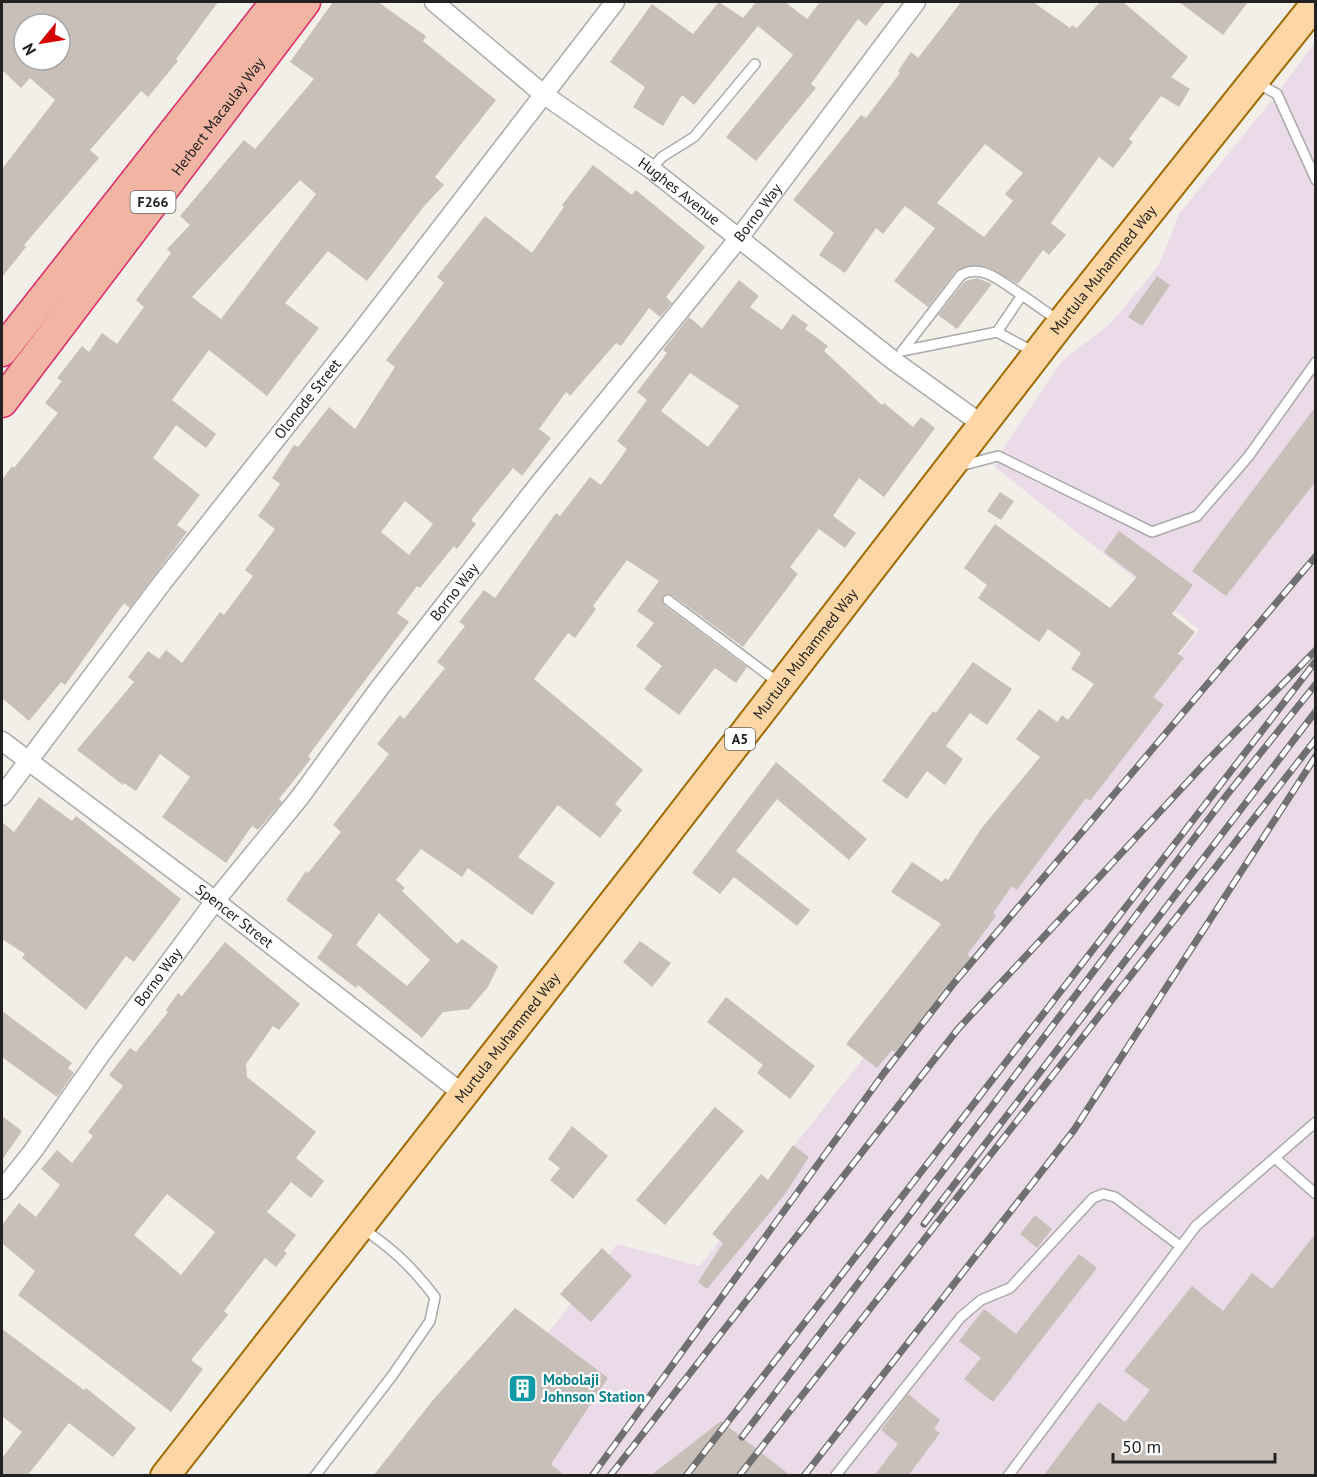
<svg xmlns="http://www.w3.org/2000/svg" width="1317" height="1477" viewBox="0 0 1317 1477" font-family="'PT Sans',sans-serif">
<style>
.industrial{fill:#ebdbe8}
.building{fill:#c7bfb8;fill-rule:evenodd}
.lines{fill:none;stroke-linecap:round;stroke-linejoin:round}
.service-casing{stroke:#a9a9a9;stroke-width:12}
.minor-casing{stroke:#a9a9a9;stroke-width:21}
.primary-casing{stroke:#a06b00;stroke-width:32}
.trunk-casing{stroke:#dc2a67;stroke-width:33}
.service{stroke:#fff;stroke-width:9}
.minor{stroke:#fff;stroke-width:18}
.primary{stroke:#fcd6a4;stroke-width:28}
.trunk{stroke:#f2b4a3;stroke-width:30}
.rail-casing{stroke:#707070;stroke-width:7}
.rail{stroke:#fff;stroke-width:4.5;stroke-dasharray:14;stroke-linecap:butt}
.labels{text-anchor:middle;stroke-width:4.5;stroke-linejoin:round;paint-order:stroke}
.shield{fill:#fff;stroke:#646464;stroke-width:1.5}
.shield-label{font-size:14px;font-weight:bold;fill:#222}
.street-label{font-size:15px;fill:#222;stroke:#fff}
.culture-label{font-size:15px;font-weight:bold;fill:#0d838f;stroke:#fff;text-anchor:start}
</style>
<rect width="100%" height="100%" fill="#f2efe9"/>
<path class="industrial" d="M1315,42V1475L437,1476L617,1244L700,1266L1199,630L995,467L998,456L1061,362L1112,322L1159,265L1179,214L1277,94Z"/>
<path class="building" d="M2,2H218L176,59L178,61L148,97L141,91L90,150L99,158L24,245L26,247L2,277V169L55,100L30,78L21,88L2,70ZM24,24H60V60H24Z
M333,2H378L426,36L423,41L496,100L435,177L444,185L425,205L367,281L328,251L285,303L319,328L267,396L209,350L172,400L216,434L206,448L176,425L153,458L200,495L177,525L187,532L130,608L124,603L65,685L61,682L29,721L2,698V480L12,466L14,468L58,413L45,403L62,381L57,378L82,346L89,352L102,333L117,344L144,307L136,300L171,253L167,249L190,225L180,216L244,140L255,149L314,79L290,62ZM300,180L316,194L221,319L192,297Z
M719,2L743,18L756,2H785L807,19L820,2H885L866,26L858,19L811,84L816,88L756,161L726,137L793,55L758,26L694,105L682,95L663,126L633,107L645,87L610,62L652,4L693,34Z
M961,2H1033L1070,28L1072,25L1077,28L1100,2H1123L1188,57L1171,77L1190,89L1179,107L1161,96L1129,139L1133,142L1113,168L1099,157L1051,223L1066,235L1049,255L1043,250L1018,284L987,267L967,266L956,271L928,307L894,281L935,228L905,206L883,234L876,228L845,273L819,255L834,233L793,200L861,115L866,118L900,73L898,71L911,52L918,58ZM985,144L1023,173L1005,194L1013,201L984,237L937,203Z
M1179,2H1248L1223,35Z
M593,165L632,195L636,190L705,247L666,297L672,303L660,317L649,308L621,346L616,343L570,396L566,392L539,429L551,438L522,476L513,468L471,520L476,524L457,549L454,546L420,588L417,586L397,613L409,622L308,756L311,759L279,799L282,802L258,830L252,826L226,863L162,817L190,777L160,754L136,791L124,783L123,785L77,750L134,682L128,677L148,651L159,659L166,650L182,663L220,612L224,615L253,576L245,570L275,529L258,516L280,484L272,478L294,445L298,447L329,407L355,429L395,367L386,360L444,283L437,277L485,216L532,253L564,207L562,205ZM405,501L433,524L409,555L381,532Z
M1157,276L1170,285L1142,326L1128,317Z
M977,278L992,284L957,329L938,315L965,281Z
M739,280L759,296L750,307L782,330L793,314L808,325L805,329L828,346L824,351L882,405L884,403L913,427L921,417L935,428L884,497L859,478L833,516L856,533L845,548L819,529L790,567L798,574L743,647L672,595L663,596L664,605L747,667L736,683L715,668L679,715L644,689L662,666L636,646L654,623L637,611L659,581L627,560L593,606L596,609L575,638L568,633L534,679L643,770L615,804L622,810L600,838L558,805L518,857L555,883L532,915L468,868L462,877L421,849L396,880L405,888L402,891L457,944L462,939L498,966L488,987L469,1009L443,1012L422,1038L358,985L356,988L317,958L333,935L286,900L306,871L308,873L341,832L333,825L389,754L377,744L400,715L404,719L445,668L437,662L465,626L459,622L484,590L495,598L556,513L560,516L590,477L601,485L627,449L617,441L647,400L637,392L667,353L663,350L689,317L702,328ZM690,373L739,406L708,447L661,411ZM379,913L430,960L407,986L356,945Z
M1316,406V481L1226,596L1192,571Z
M1000,492L1014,501L1001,520L987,511Z
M995,524L1110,608L1137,577L1104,552L1119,531L1193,585L1172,614L1195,632L1178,654L1184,658L1153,697L1164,705L1090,801L1086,798L1017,890L1012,886L993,913L996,916L967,955L971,958L895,1052L892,1050L877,1068L846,1044L941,924L891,892L912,862L942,882L945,878L948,880L981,829L1040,757L1016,739L1039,709L1057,722L1062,715L1068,720L1094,684L1071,669L1081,653L1048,629L1039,642L978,598L987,585L964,568Z
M973,662L1012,689L987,725L970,713L946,746L963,759L945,785L927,771L907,799L882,781L933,711L936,713Z
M776,762L867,839L849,860L777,799L736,851L810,910L797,926L734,877L720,894L692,873Z
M39,797L72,821L76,816L181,899L134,962L126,956L86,1010L22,958L25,954L2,939V822L14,832Z
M640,941L671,963L652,987L623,962Z
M225,942L300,1004L279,1030L273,1026L246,1064L247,1077L316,1132L296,1158L324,1181L311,1198L291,1182L267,1212L296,1235L284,1251L287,1253L276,1267L265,1258L224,1311L228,1315L191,1360L203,1369L171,1412L18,1295L35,1271L2,1243V1225L19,1203L36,1217L60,1185L41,1169L57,1150L72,1163L93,1136L88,1132L123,1086L109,1075L130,1048L136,1052L168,1012L166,1010L178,993L182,996ZM167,1194L215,1232L181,1275L134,1235Z
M726,997L815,1066L790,1099L757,1073L763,1065L707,1022Z
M2,1011L72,1063L68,1068L74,1073L57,1097L2,1057Z
M715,1107L744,1131L665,1225L636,1200Z
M2,1116L22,1131L2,1160Z
M572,1126L608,1156L573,1199L550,1180L560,1168L548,1159Z
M793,1145L809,1157L785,1194L707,1289L698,1282L723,1243L712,1234L761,1174L768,1180Z
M1035,1215L1052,1229L1037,1248L1020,1234Z
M1316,1233V1476H1043L1099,1402L1125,1422L1150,1390L1124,1371L1192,1286L1223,1311L1252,1273L1272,1289Z
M602,1248L632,1276L591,1322L560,1294Z
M1079,1254L1097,1268L993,1402L964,1379L981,1358L959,1341L984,1309L1016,1334Z
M515,1308L608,1378L551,1464L565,1476H373L433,1400Z
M2,1329L84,1390L86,1388L136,1428L113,1457L69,1423L27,1476H2V1458L22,1432L2,1416Z
M908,1394L940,1420L934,1429L940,1433L908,1476H874L898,1444L881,1430Z
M721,1421L791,1476H650Z"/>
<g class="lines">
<defs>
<path id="service" d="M1257,83L1277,94L1316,180
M651,169L662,157L694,137L755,64
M1022,295L1059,321
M903,350L961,275C983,263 1002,283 1022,295L997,332
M902,351L997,332L1034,352
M960,466L998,456L1152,532L1197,516L1248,457L1316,362
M668,600L779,683
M1275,1158L1316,1194
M836,1475L961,1317L981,1300L1010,1288L1093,1198L1103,1194L1115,1197L1180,1246
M315,1476L392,1376L430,1321L435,1297C412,1267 393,1249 362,1228
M1008,1476L1196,1226L1316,1122"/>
<g id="minor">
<path id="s1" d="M434,2L543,94L651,169L894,361L983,425"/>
<path id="s2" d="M2,741L215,901L463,1094"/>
<path id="s3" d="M2,796L162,583L356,338L615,2"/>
<path id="s4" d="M2,1190L33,1151L101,1054L215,901L300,797L378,690L539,484L739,238L916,2"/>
</g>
<g id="primary">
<path id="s5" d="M165,1476L651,854L1061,323L1316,3"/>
</g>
<g id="trunk">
<path d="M2,351L276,2"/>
<path id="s6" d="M2,402L305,2"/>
</g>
</defs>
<use href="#service" class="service-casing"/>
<use href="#minor" class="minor-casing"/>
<use href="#primary" class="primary-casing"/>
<use href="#trunk" class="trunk-casing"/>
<use href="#service" class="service"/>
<use href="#minor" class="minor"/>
<use href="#primary" class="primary"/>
<use href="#trunk" class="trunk"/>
<defs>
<path id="rail" d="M924,1224L1316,711
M742,1437L1226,796L1316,684
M592,1476L884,1073L954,983L1316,556
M610,1476L958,1029L1206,762L1316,650
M686,1476L1316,661
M739,1476L1316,739
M804,1476L1074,1130L1316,756"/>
</defs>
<use href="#rail" class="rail-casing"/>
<use href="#rail" class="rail"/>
</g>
<defs>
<symbol id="building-square" viewBox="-11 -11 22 22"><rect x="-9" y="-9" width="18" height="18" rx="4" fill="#0f9aa8" stroke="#fff"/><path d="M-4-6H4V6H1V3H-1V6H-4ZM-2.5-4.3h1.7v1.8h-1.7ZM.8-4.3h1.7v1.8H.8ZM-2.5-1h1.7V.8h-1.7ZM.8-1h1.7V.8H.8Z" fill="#fff"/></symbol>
</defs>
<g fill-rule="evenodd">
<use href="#building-square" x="506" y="1372" width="33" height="33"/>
</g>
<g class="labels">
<g class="shield">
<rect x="130.5" y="191" width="45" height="22" rx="4.5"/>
<rect x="725" y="728" width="30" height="22" rx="4.5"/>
</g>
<g class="shield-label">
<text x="153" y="207">F266</text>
<text x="740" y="744">A5</text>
</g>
<g class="street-label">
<text dy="5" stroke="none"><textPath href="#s6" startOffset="358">Herbert Macaulay Way</textPath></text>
<text dy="5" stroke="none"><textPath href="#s1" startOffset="310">Hughes Avenue</textPath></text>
<text dy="5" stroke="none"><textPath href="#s4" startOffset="1236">Borno Way</textPath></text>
<text dy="5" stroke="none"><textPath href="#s5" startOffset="1528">Murtula Muhammed Way</textPath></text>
<text dy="5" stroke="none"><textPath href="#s3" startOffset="501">Olonode Street</textPath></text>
<text dy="5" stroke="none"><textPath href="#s4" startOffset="750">Borno Way</textPath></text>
<text dy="5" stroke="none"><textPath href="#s5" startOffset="1042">Murtula Muhammed Way</textPath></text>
<text dy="5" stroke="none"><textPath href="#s2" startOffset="291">Spencer Street</textPath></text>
<text dy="5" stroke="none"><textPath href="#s4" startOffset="264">Borno Way</textPath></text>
<text dy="5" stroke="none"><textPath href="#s5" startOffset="556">Murtula Muhammed Way</textPath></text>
</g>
<g class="culture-label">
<text x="543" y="1385">Mobolaji<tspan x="543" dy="17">Johnson Station</tspan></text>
</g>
</g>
<rect width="1317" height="1477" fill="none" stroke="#222222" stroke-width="6"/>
<g transform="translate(42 42) rotate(240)"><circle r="28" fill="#ffffff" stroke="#a7a7a7" stroke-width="1.5"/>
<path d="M0-4.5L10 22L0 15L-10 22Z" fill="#d40000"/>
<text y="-9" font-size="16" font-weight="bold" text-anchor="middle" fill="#222222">N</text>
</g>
<path d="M1113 1453v9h162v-9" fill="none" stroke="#222222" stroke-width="3"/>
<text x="1122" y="1453" font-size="18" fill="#222222" stroke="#ffffff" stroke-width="4.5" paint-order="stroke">50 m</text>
</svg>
